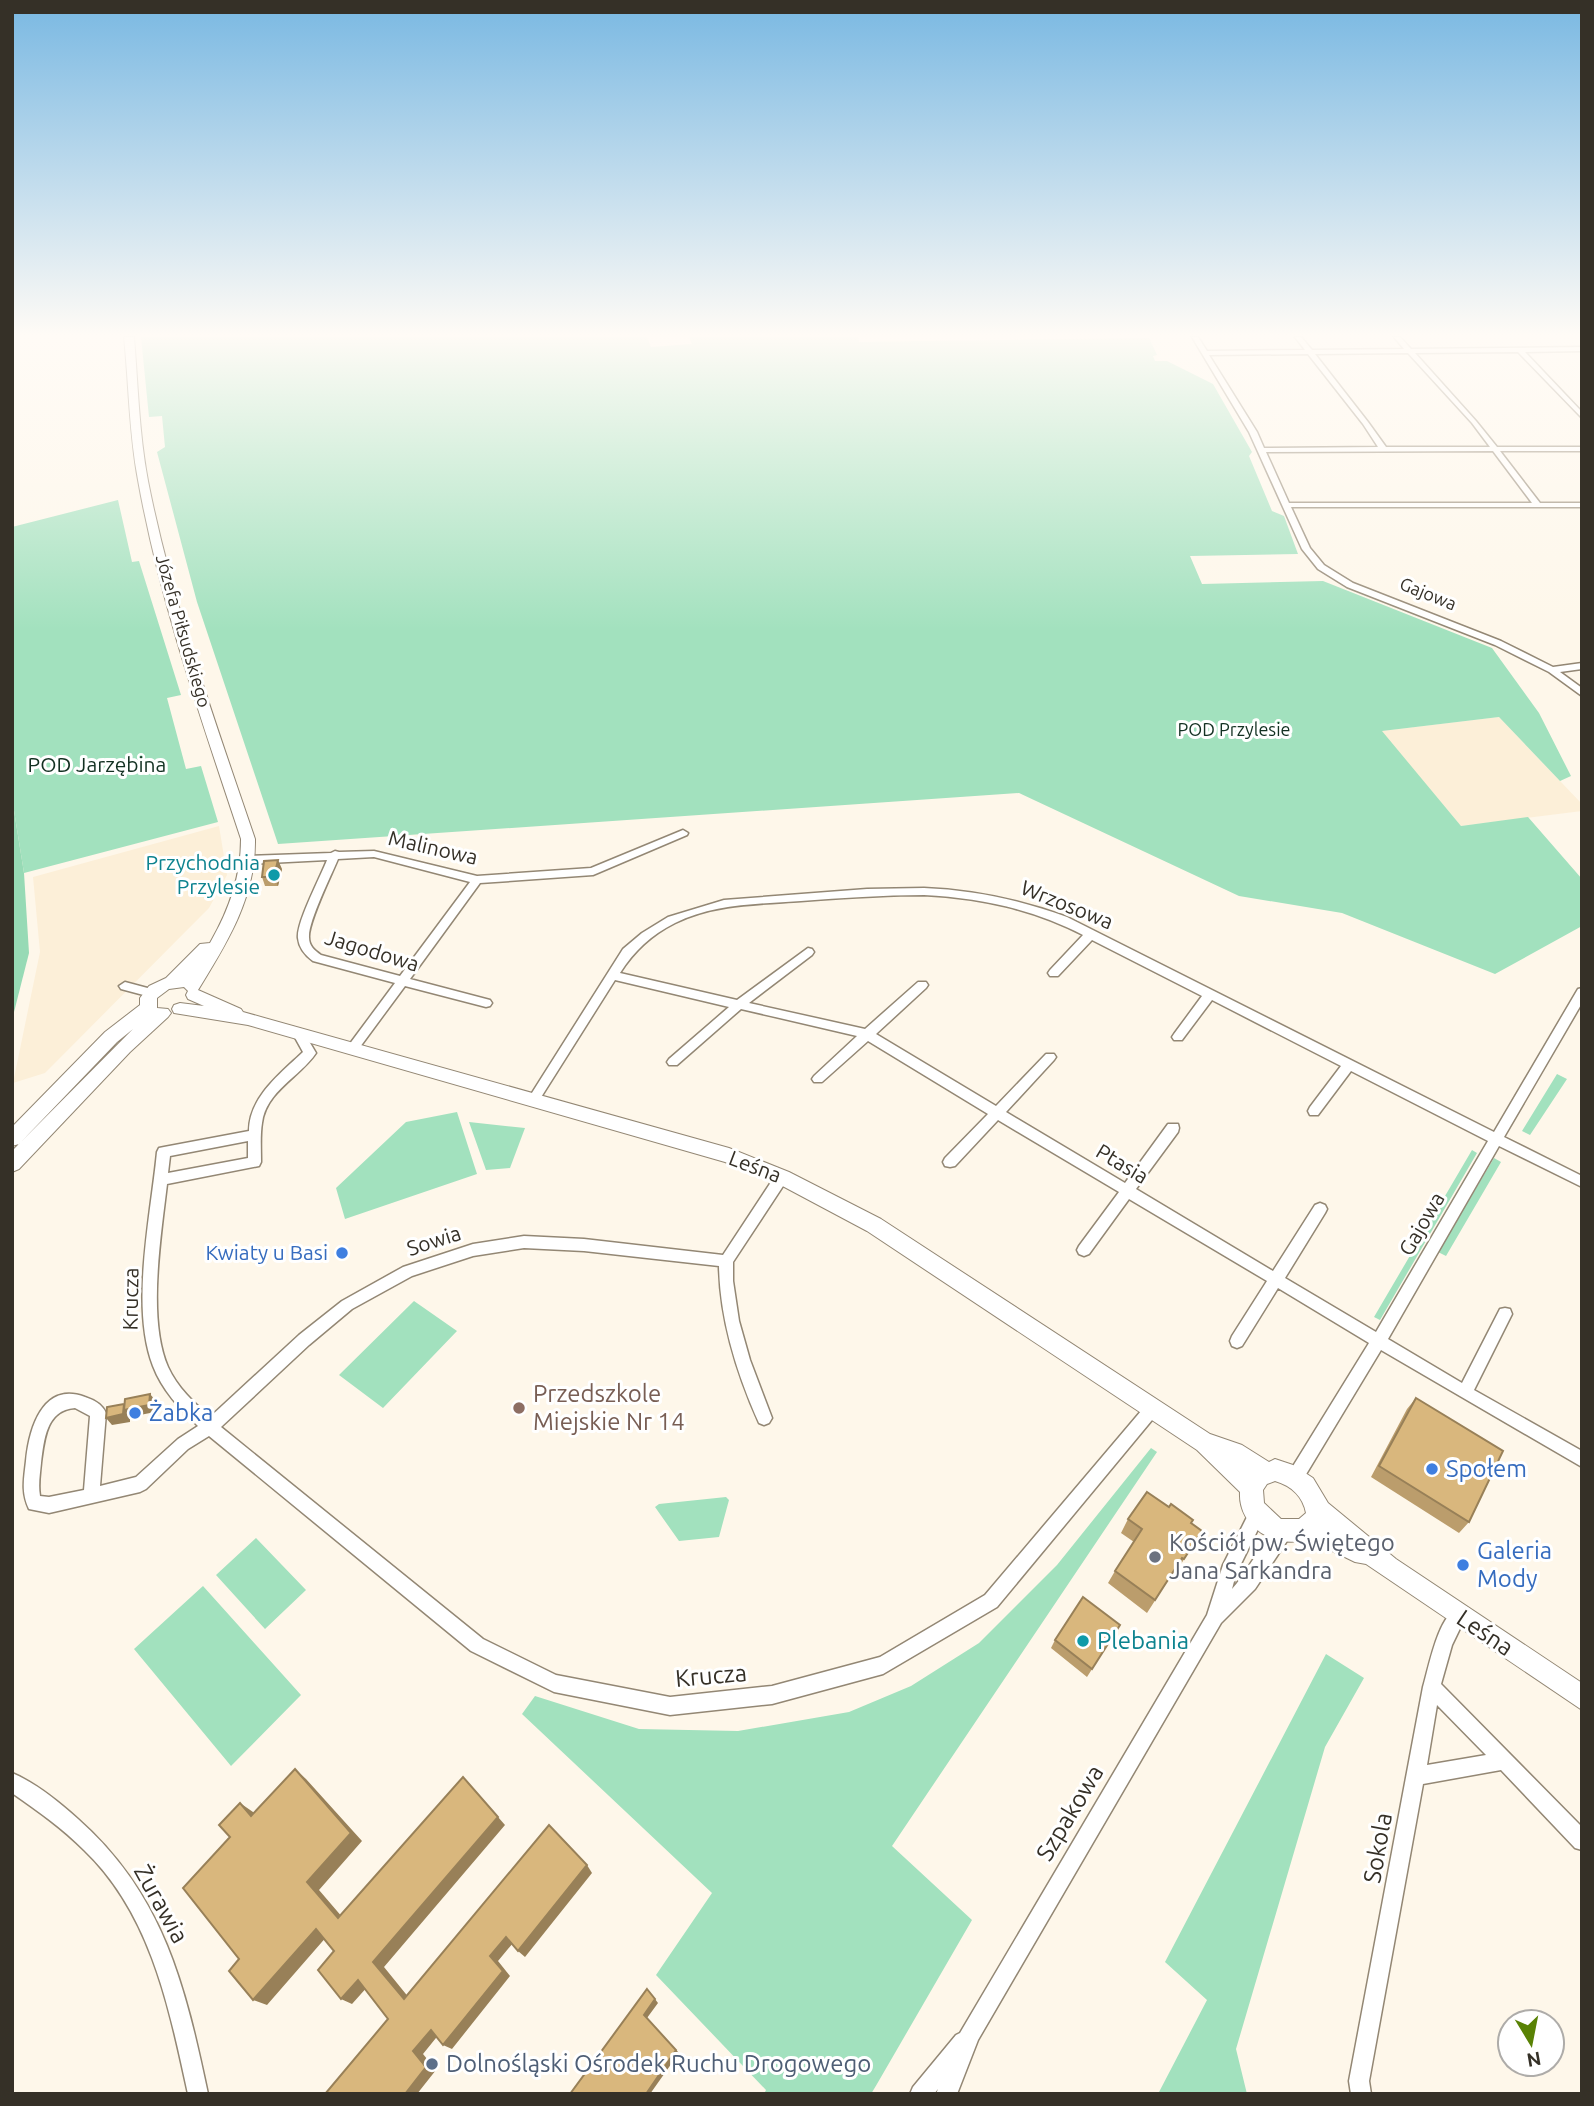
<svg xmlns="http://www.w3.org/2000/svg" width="1594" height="2106" viewBox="0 0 1594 2106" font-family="Ubuntu,sans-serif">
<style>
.built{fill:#fcefd8}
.green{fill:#a2e1be}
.forest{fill:#97dab5}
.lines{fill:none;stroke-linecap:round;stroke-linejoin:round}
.street-casing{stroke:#938774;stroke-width:3}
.secondary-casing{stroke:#938774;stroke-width:2}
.street{fill:#fff;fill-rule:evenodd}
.secondary{fill:#fff;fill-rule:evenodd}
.wall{fill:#bb9d6c}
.shaded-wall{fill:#988058}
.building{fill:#d9b77d;stroke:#988058;stroke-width:2}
.culture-dot{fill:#0f9aa8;stroke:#fff;stroke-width:2.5}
.shop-dot{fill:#3f7fe0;stroke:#fff;stroke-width:2.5}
.education-dot{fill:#8d6e63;stroke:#fff;stroke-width:2.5}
.worship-dot{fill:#6b7280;stroke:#fff;stroke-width:2.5}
.service-dot{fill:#5c6f8a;stroke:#fff;stroke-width:2.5}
.labels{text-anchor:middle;stroke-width:6;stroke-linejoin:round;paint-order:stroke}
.far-street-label{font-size:18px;fill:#353027;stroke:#fff}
.far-park-label{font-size:18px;fill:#133122;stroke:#fff}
.park-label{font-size:21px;fill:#133122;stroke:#fff}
.street-label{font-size:21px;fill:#353027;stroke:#fff}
.culture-label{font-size:21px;fill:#0d838f;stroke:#fff;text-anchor:end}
.shop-label{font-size:21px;fill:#366cbe;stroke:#fff;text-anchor:end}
.near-education-label{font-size:24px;fill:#785e54;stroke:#fff;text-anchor:start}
.near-shop-label{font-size:24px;fill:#366cbe;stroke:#fff;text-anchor:start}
.near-worship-label{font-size:24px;fill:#5b616d;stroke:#fff;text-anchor:start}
.near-street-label{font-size:24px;fill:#353027;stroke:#fff}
.near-culture-label{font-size:24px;fill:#0d838f;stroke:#fff;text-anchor:start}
.near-service-label{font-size:24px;fill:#4e5e75;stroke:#fff;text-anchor:start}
</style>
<rect width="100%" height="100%" fill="#fef7ea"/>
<path class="built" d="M1499,717L1582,804V811L1461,826L1381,731Z
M219,826L227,875L209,908L45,1073L13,1083L40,952L33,877Z"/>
<path class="green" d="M141,337H647L651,347L692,344L689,337H858L859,342L1149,338L1157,355L1153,356L1155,361H1167L1213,384L1252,452L1249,456L1272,511L1284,516L1298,554L1190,556L1202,584L1323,581L1492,648L1539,713L1571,776L1560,781L1499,717L1382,731L1461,826L1528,817L1582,879V926L1495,974L1342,913L1239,896L1019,793L278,844L197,602L157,452L165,447L162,416L149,417Z
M118,500L132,562L139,561L181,695L167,698L186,769L201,766L218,822L24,873L12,798V527Z
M1557,1074L1567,1079L1530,1135L1522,1131Z
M457,1112L477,1174L345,1219L336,1188L406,1122Z
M469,1122L525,1128L510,1168L486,1170Z
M1472,1150L1477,1153L1380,1320L1374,1317Z
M1494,1158L1501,1162L1446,1256L1438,1252Z
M414,1301L457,1331L383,1408L339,1375Z
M1151,1448L1157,1452L892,1846L972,1920L877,2084L871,2094H764L766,2090L656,1975L712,1893L522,1714L535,1696L639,1729L738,1731L849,1712L911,1686L979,1643L1057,1565Z
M726,1497L729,1500L719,1537L679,1541L655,1507L659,1504Z
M256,1538L306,1590L265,1629L216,1575Z
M203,1586L301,1695L231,1766L134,1649Z
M1326,1654L1364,1678L1325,1747L1236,2049L1247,2094H1158L1207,2000L1165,1962Z"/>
<path class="forest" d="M12,798L24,873L29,953L12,1020Z"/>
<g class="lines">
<defs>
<path id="street" d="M1192,337H1198L1207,351L1305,350L1295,337H1301L1312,350L1404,349L1394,337H1400L1411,349L1582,347V351L1525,352L1582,412V418L1518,352L1415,353L1476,421L1497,447H1582V451H1500L1540,503H1582V507H1291L1310,548L1324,565L1353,583L1501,641L1553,667L1582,663V669L1560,672L1582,688V696L1549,672L1495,645L1347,587L1318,569L1302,549L1249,432ZM1408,353L1472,423L1490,447H1386L1368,422L1315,354ZM1308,354L1363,424L1378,447L1264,448L1257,432L1209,355ZM1493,451L1532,503H1289L1266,452Z
M683,830L688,833L687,835L593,875L480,883L410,979L490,1000L492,1003L490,1006L486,1007L405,986L357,1051H349L347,1048L349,1045L395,983L313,961C305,955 299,948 298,938C296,923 321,876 327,860L250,864L245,860L250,856L331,853L335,851L339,852L374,851L477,876L591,868ZM374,857L470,882L400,976L321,955C314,950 309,946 309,937C308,922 331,876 338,859Z
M924,888C974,890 1020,900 1067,917L1494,1132L1578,989L1582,988V1003L1504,1137L1582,1176V1187L1499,1146L1388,1339L1462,1383L1500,1309L1505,1308L1510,1309L1512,1314L1474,1390L1582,1451V1467L1381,1350L1302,1481L1296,1484L1290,1481L1288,1476L1290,1471L1369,1343L1278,1288L1242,1346L1237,1348L1232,1346L1230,1341L1232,1336L1267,1281L1129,1199L1089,1254L1084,1256L1079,1254L1077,1250L1079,1246L1119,1192L998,1120L955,1166L950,1167L945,1166L943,1162L945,1158L988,1114L868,1041L822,1082H814L812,1079L814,1076L857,1036L741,1009L677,1065H669L667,1062L669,1059L729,1007L615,980L538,1102H530L528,1099L530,1096L623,949L642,933L668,917L724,900L867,889ZM924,895C981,898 1032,909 1083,935L1050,970L1048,973L1050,976H1058L1092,940L1202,996L1174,1034L1172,1037L1174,1040H1182L1212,1000L1341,1066L1310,1107L1308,1111L1310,1115H1318L1351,1071L1488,1141L1376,1332L1285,1278L1325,1213L1327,1209L1325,1205L1320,1203L1315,1205L1273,1271L1136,1189L1178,1132L1179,1128L1178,1124H1168L1125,1183L1006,1112L1054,1060L1056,1057L1054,1054H1046L996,1106L876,1034L926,988L928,985L926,982H918L865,1029L749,1003L812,955L814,952L812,949L808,948L737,1000L620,973C634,951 651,935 675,923C713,904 759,904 801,901C842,898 883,895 924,895Z
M125,982L155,990L157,993L151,997L121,989L119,986Z
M299,1029L303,1031L316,1053C300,1077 266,1091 262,1123C260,1135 261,1149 261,1162L259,1166L167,1184C161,1236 147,1319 168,1367C177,1387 194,1403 210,1417L299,1335L342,1301L403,1267L473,1244L524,1236L584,1239L723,1255L777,1173L782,1172L787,1173L789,1177L733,1262V1281L739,1321L750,1360L772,1418L769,1423L764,1425L759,1423C737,1374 720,1320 719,1266L584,1251L524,1248L473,1256L412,1276L352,1309L309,1345L221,1427L483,1639L556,1675L670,1697L772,1686L880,1657L985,1595L1147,1404L1152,1402L1157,1404L1160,1409L1157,1414L997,1607L883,1674L772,1704L670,1715L554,1692L471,1651L209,1436L188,1449L146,1489L140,1492L49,1513L29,1509C21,1492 24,1479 26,1461C29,1430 42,1381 85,1397C94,1400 102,1404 106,1413L100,1486L136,1477L178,1439L198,1426C180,1409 162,1390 153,1366C130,1306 151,1215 157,1152L159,1148L164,1147L249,1131C249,1097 281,1073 303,1052L293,1034ZM248,1141V1158L168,1173L170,1156ZM75,1408L90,1416L84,1490L49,1497L40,1496C38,1485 40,1474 41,1463C44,1440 46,1410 75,1408Z
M1257,1507L1263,1509L1265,1515L1236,1574L1232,1589C1248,1572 1266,1532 1285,1524L1291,1526L1293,1532L1255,1589L1221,1623L978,2040L957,2094H936L938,2089L934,2094H910L913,2087L956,2035L960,2033L1207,1615L1223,1565L1251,1509Z
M1458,1608L1464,1610L1466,1616L1452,1645L1441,1684L1582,1827V1850L1575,1848L1501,1770L1423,1784L1369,2081L1371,2094H1351L1349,2081L1423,1687C1429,1667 1438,1616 1458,1608ZM1437,1705L1486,1755L1427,1765Z
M12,1773C36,1783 59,1802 78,1819C164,1895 185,1986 208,2094H188C169,2007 151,1914 84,1850C62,1828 38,1811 12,1793Z"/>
<path id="secondary" d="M124,337H134C138,385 139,433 148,481C172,603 215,721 255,839C256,897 227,943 198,990L241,1009L243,1012L729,1148L789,1172L881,1219L1210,1434L1242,1445L1269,1462L1275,1459L1293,1465L1313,1478L1328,1503L1396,1559L1582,1683V1710L1366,1564L1355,1562L1308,1539C1277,1550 1238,1528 1240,1492L1197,1450L867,1231L775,1182L725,1162L248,1025L174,1013L172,1009L174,1005L180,1003L204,1006L188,999L186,995L188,991L184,987L169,989L157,998V1008L168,1009L171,1013L168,1017L130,1052L19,1169L12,1172V1151L133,1029L117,1042L19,1144L12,1146V1127L105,1032L140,1005V998L149,986L166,978L200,944L210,943C229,910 241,877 241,839C202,721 160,603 138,480C129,433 129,385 124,337ZM1275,1481C1292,1486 1303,1497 1306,1513L1299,1519H1281L1264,1503L1263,1490L1267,1484Z"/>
</defs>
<use href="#street" class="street-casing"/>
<use href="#secondary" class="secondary-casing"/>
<use href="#street" class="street"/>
<use href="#secondary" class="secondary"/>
</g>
<path class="wall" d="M282,869L278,886H265L262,877Z
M1416,1398L1469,1522L1459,1533L1371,1477L1407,1409Z
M1128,1519L1191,1523L1202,1531L1176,1572L1174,1571L1147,1613L1108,1583L1115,1571L1134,1542L1121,1533Z
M1120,1625L1087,1677L1051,1648L1055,1640Z"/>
<path class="shaded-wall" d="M278,860L282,869L278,886L274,877Z
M150,1394L156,1401L155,1412L130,1417V1422L112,1425L106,1418L124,1404Z
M295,1769L306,1779L362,1841L319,1890L349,1925L338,1918L307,1882Z
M240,1803L253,1812L263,1824L251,1816Z
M498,1817L505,1825L384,1967L414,2004L404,1999L373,1962Z
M587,1865L592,1873L525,1957L518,1951Z
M316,1929L328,1935L267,2005L253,2000Z
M506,1937L513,1943L498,1961L510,1976L452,2049L443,2045L490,1956Z
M358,1980L369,1985L352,2004L341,1999Z
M655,1999L658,2003L647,2018L679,2053L650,2094H646L644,2015Z
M431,2030L440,2033L423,2054L436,2070L417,2094H405L413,2051Z"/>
<path class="building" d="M278,860L274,877H262L264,861Z
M150,1394L149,1405L124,1410L125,1399Z
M1416,1398L1503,1451L1469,1522L1379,1466Z
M124,1404L123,1414L106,1418L107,1407Z
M1147,1492L1169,1507L1171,1504L1193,1520L1191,1523L1202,1531L1184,1559L1182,1558L1155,1600L1115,1571L1142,1529L1128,1519Z
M1083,1597L1120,1625L1092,1669L1055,1640Z
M295,1769L351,1833L307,1882L338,1918L463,1777L498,1817L373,1962L404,1999L549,1825L587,1865L518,1951L506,1937L490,1956L503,1971L443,2045L431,2030L413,2051L426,2067L405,2094H325L388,2019L358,1980L341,1999L318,1970L334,1951L316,1929L253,2000L229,1971L239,1959L183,1888L230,1837L219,1825L240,1803L251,1816Z
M647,1989L655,1999L644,2015L676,2050L646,2094H570Z"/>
<linearGradient id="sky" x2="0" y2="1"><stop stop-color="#79b8e2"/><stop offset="0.53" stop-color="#fffbf6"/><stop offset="1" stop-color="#fffbf6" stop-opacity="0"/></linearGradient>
<rect width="1594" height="632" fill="url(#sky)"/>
<g class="culture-dot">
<circle cx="274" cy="875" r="7"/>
<circle cx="1083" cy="1641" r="7"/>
</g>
<g class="shop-dot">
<circle cx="342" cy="1253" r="7"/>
<circle cx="135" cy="1413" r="7"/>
<circle cx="1432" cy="1469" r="7"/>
<circle cx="1463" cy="1565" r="7"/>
</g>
<circle class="education-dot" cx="519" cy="1408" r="7"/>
<circle class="worship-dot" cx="1155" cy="1557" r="7"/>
<circle class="service-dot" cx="432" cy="2064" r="7"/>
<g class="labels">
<g class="far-street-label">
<text transform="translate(1428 594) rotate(22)" y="6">Gajowa</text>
<text transform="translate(183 631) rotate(74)" y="6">Józefa Piłsudskiego</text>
</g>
<g class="far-park-label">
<text x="1234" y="736">POD Przylesie</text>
</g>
<g class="park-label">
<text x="97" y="772">POD Jarzębina</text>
</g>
<g class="street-label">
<text transform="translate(433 848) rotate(13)" y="7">Malinowa</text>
<text transform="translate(1067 905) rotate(22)" y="7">Wrzosowa</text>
<text transform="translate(372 951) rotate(17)" y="7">Jagodowa</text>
<text transform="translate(1122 1164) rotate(31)" y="7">Ptasia</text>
<text transform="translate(755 1167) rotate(21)" y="7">Leśna</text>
<text transform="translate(1422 1224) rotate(-60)" y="7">Gajowa</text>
<text transform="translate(434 1241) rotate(-18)" y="7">Sowia</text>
<text transform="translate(131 1299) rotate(-89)" y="7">Krucza</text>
</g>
<g class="culture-label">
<text x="260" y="870">Przychodnia<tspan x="260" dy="24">Przylesie</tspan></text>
</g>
<g class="shop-label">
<text x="328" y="1260">Kwiaty u Basi</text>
</g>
<g class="near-education-label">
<text x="533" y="1402">Przedszkole<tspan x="533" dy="28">Miejskie Nr 14</tspan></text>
</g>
<g class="near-shop-label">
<text x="149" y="1421">Żabka</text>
<text x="1446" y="1477">Społem</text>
<text x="1477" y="1559">Galeria<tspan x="1477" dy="28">Mody</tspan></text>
</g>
<g class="near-worship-label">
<text x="1169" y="1551">Kościół pw. Świętego<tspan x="1169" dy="28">Jana Sarkandra</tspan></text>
</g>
<g class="near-street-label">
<text transform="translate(1485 1633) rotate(34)" y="8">Leśna</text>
<text transform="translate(711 1676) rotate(-5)" y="8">Krucza</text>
<text transform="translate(1070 1813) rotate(-59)" y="8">Szpakowa</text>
<text transform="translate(1378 1848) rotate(-80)" y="8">Sokola</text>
<text transform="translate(161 1904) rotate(61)" y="8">Żurawia</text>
</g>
<g class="near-culture-label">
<text x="1097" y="1649">Plebania</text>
</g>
<g class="near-service-label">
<text x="446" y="2072">Dolnośląski Ośrodek Ruchu Drogowego</text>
</g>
</g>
<rect width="1594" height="2106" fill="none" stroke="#353027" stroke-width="28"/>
<g transform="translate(1531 2043) rotate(170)"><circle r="33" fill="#ffffff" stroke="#aeaca9" stroke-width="2"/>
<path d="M0-5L12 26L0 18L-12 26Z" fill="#598205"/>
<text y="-10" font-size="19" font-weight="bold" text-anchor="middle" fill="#353027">N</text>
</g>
</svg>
